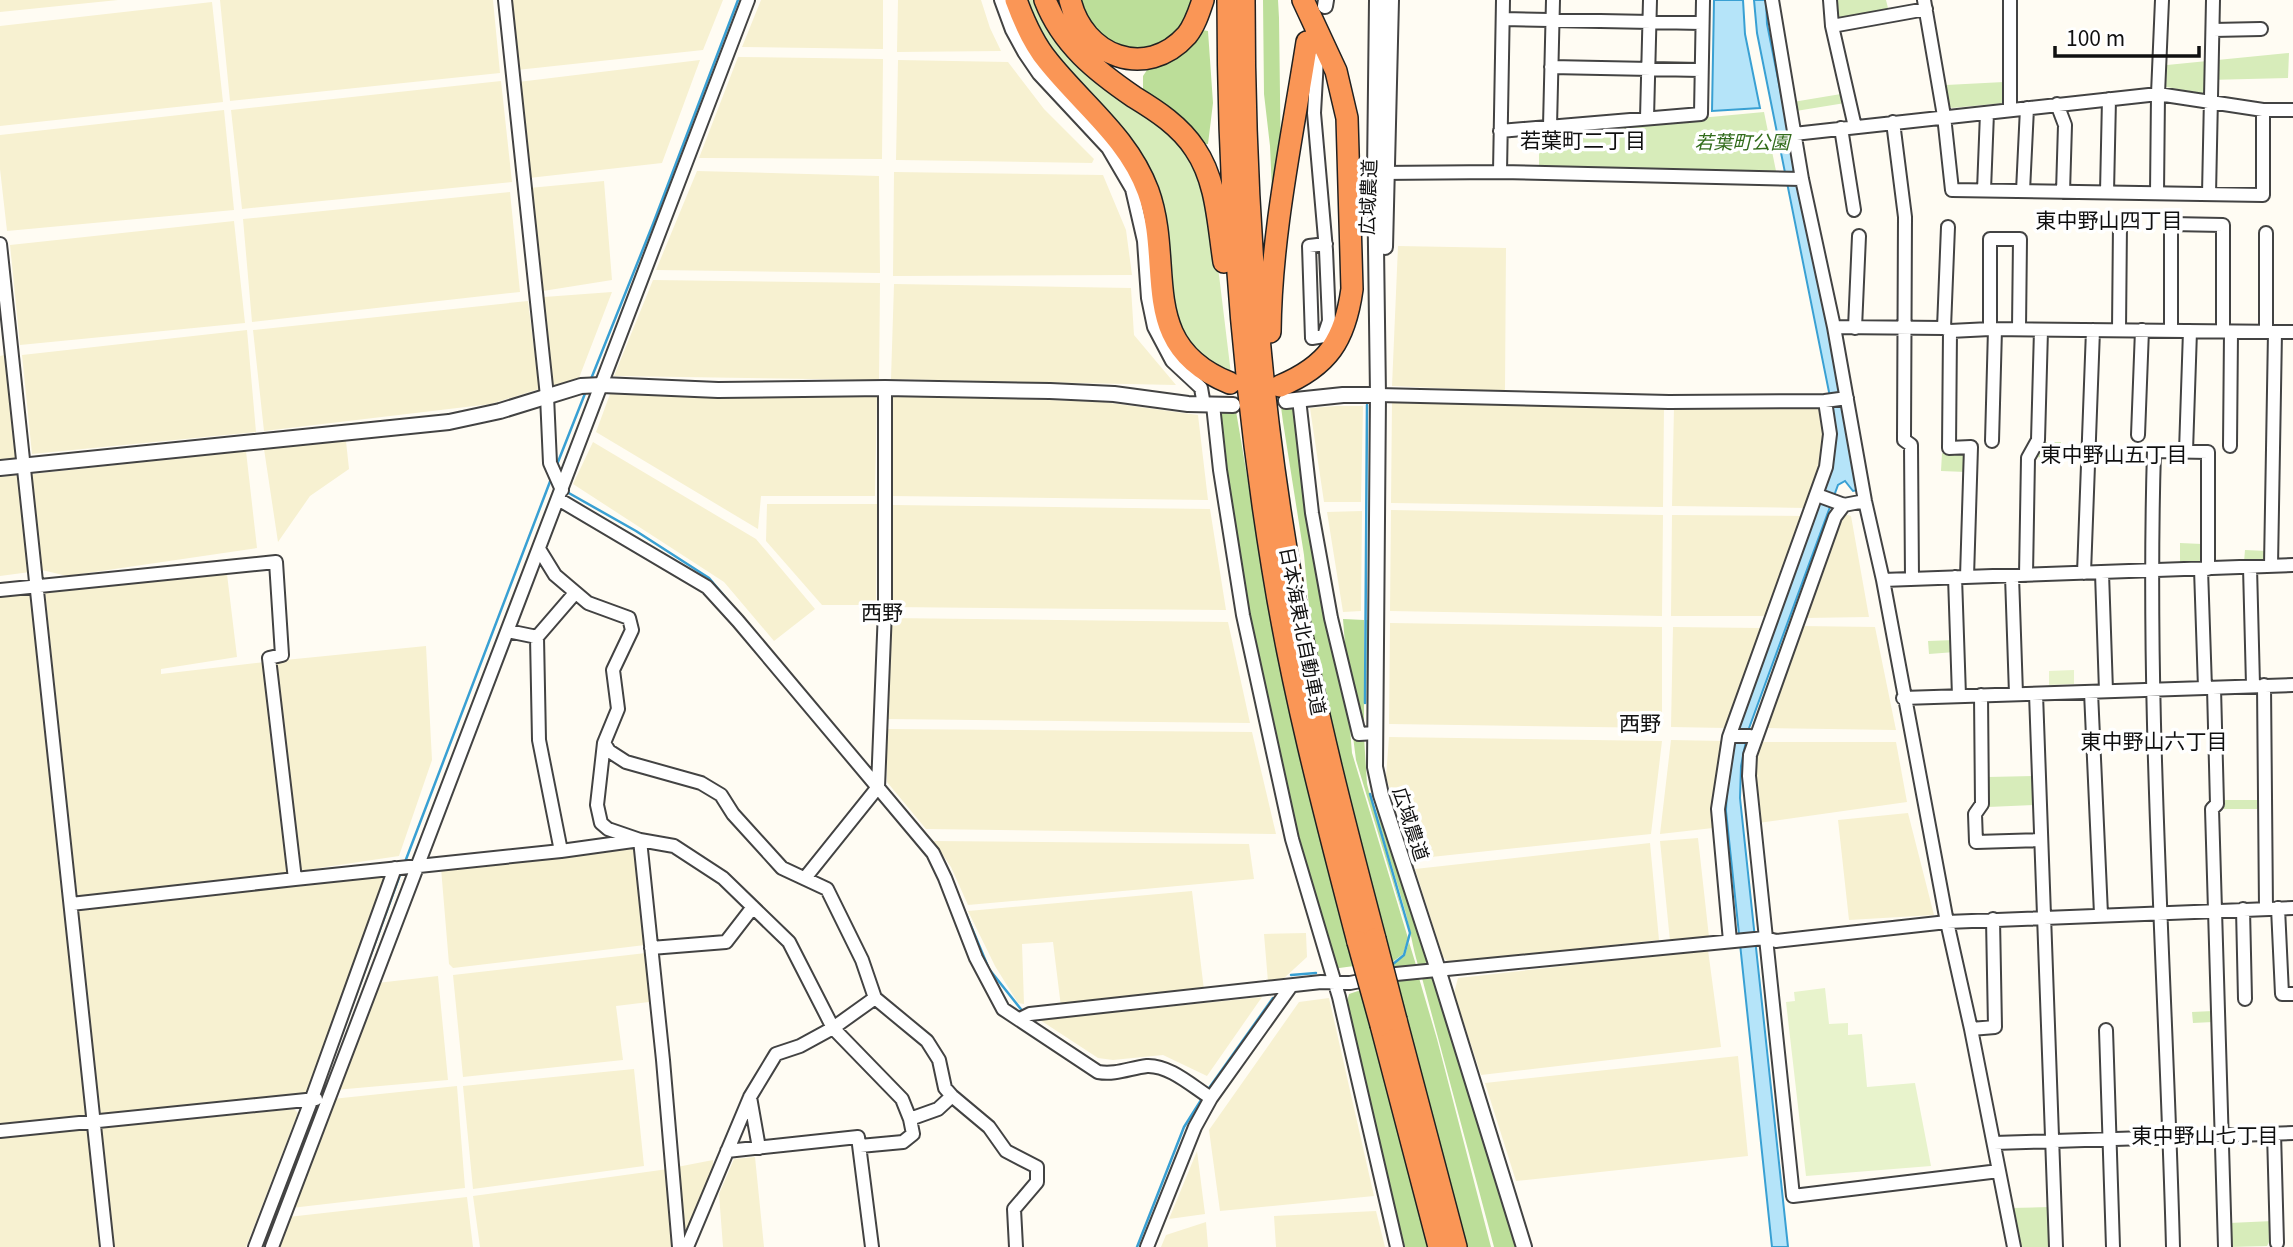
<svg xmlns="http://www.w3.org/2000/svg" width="2293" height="1247" viewBox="0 0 2293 1247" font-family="Georgia,'Noto Sans JP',serif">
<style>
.farmland{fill:#f7f1d1}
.green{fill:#d7ecba}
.forest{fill:#bcde99}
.pitch{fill:#e8f3cc}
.water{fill:#b5e4f9;stroke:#39a0d3;stroke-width:2}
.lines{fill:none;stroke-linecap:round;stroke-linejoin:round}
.stream{stroke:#39a0d3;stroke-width:2.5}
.minor-casing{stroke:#434343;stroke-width:16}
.tertiary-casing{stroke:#434343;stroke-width:18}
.motorway-casing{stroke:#212121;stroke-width:24}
.minor{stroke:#fff;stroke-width:12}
.tertiary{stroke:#fff;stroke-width:14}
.motorway{stroke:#fa9656;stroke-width:21}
.motorway-bridge-casing{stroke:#212121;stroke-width:24;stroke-linecap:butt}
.motorway-bridge{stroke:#fa9656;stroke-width:21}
.labels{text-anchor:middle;stroke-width:7;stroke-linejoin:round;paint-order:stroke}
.park-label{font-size:19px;font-style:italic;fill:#326c1c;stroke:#fff}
.street-label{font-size:19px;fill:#101010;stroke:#fff}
.neighbourhood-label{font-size:21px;fill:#101010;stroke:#fff}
</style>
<rect width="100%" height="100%" fill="#fffcf3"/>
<path class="farmland" d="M0,0H118L0,12Z
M220,0H493L500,73L230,101Z
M511,0H723L703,50L517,70Z
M761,0H883V49L742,47Z
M898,0H981L990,28L1001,51L897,52Z
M212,2L223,102L0,126V26Z
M738,57L883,59L882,159L699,158Z
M700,60L662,163L529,178L518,82Z
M898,60L1008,62L1044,109L1094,159L1092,163L896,160Z
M501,81L512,182L242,209L231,110Z
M224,110L234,210L7,231L0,169V135Z
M697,171L879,176L880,273L656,270Z
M894,172L1103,175L1126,230L1132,275L893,276Z
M604,181L612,280L543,291L529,188Z
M510,192L520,292L252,322L243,219Z
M234,221L245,323L20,345L10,245Z
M1398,246L1506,248L1505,391L1392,386Z
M653,280L880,283L879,380L614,376Z
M894,284L1131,288L1134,335L1176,385L891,379Z
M612,292L579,378L552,386L544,297Z
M528,301L539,389L491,404L264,431L253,330Z
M247,330L256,432L32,454L22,355Z
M4,355L18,460L0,461V356Z
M610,394L877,396L875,496H761L758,529L596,432Z
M893,394L1104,402L1198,415L1208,500L891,496Z
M1392,403L1664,406L1663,507L1391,503Z
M1337,406H1363L1361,502H1324L1310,408Z
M1674,406L1822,407L1825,450L1820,474L1806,508L1672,506Z
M346,441L349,469L310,496L278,542L264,449Z
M593,442L756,539L815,609L774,641L724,582L573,484Z
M246,451L257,548L67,576L42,570L32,474Z
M19,475L30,572L0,576V477Z
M767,504H877L876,605H822L766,541Z
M893,505L1210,509L1226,610L890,607Z
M1391,510L1663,515L1662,616L1390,611Z
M1362,511L1361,611L1343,612L1327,512Z
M1845,514L1851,516L1869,617L1805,618L1840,521Z
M1672,515L1804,516L1768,616H1671Z
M227,574L237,657L161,669V674L265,662L288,875L77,897L45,592Z
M31,592L89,1118L0,1127V595Z
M889,618L1228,622L1250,723L887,719Z
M1390,623L1662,627V728L1389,724Z
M1802,626L1875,627L1896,730L1765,728Z
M1673,627L1760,628L1726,728L1671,727Z
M426,646L432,760L399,856L299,871L275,661Z
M887,729L1252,732L1276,834L926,829L887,782Z
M1389,737L1662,741L1651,834L1412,859L1386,777Z
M1671,740L1723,741L1718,764L1713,828L1660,834Z
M1759,742H1896L1907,802L1758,823L1753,774Z
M1908,813L1934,915L1849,920L1838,820Z
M1698,838L1709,937L1670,941L1660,841Z
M933,841L1249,844L1254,879L968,905L951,867Z
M1650,843L1659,940L1449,963L1443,957L1415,869Z
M635,846L645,945L453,968L449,964L441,868Z
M382,874L387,876L307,1094L99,1115L77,908Z
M1192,891L1204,990L1061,1007L1053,942L1022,944L1024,1004L1018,1003L995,966L968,911Z
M1306,933L1307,957L1282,980L1268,982L1264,934Z
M1708,950L1721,1047L1481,1075L1454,993L1458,978Z
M646,953L649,1002L616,1006L623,1060L463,1077L453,975Z
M438,976L448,1080L335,1090L377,983Z
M1262,997L1207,1076L1163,1055L1113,1060L1098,1058L1040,1020Z
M1329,998L1374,1196L1220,1211L1209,1130L1299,1002Z
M1738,1056L1748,1156L1516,1181L1485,1083Z
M634,1069L644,1166L473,1189L463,1086Z
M457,1086L465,1188L291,1208L332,1099Z
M294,1109L298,1113L246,1247H113L101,1128Z
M87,1127L99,1247H0V1136Z
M1197,1151L1205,1214L1169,1219Z
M755,1157L764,1247H723L719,1194L734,1159Z
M713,1160V1168L688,1228L684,1229L677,1167Z
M668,1169L675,1247H480L473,1196Z
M467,1197L473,1247H276L288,1217Z
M1376,1211L1385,1247H1276L1274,1216Z
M1206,1222L1208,1247H1161L1166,1235Z"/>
<path class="green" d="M1022,0H1039L1130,98L1195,157L1205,190L1219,275L1231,374L1214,369L1182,338L1171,303L1166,234L1036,34Z
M1835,0H1886L1889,12L1837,22Z
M2289,53L2288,78L2208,80L2207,94L2166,87L2167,65Z
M2004,82V103L1952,108L1948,106L1946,85Z
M1841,94L1845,103L1796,111L1793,102Z
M1764,112L1776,171L1539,167V133Z
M2042,442H2061L2060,458L2033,457Z
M1942,453L1966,455V472L1941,471Z
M2180,543L2202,544V561L2199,564H2180Z
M2245,550L2267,551L2265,562H2244Z
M1955,640V652L1929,654L1928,641Z
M2033,776L2034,805L1988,807V777Z
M2223,800H2259L2260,809H2217Z
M2213,1011V1022L2193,1023L2192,1012Z
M2050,1207L2051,1247H2019L2011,1208Z
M2273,1221L2274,1233L2267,1246L2230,1247L2229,1223Z"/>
<path class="forest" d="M1077,0H1198C1181,35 1173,39 1138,53L1097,36Z
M1263,0H1278L1279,18L1281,172L1272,191L1270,146L1264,94Z
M1197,29L1208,31L1213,103L1208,144L1197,145L1143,94V76L1151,64Z
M1288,404L1296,409L1349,716L1352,753L1408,938L1403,954L1391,963L1319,675L1311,628L1304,555L1283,422L1281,407Z
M1225,409L1236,411L1268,599L1354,966L1332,969C1305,859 1274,749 1254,638C1240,565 1229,491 1219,417Z
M1343,619L1364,620V729L1347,670Z
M1366,620H1370V729L1367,730Z
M1350,713L1364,737L1367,784L1407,929L1356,760Z
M1367,736L1369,737L1428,958L1425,964L1418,965C1412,946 1410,926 1404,907C1389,851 1366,795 1367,736Z
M1409,942L1416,965L1392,969L1391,966L1405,955Z
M1419,978L1437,1039L1491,1247H1464L1395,981Z
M1422,978H1432L1439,991L1520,1247H1494Z
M1361,990L1430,1247H1405L1358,1068L1361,1060L1346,1005L1349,994Z"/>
<path class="pitch" d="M2074,670V684L2049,685V671Z
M1825,988L1829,1024L1848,1023V1035L1862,1034L1867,1087L1915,1083L1931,1166L1806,1176L1786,1002L1795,1001L1794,992Z"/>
<path class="water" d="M1714,0H1743L1745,34L1760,108L1712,111Z
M1754,0H1766L1767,24L1841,394L1858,490L1853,491L1845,481L1838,485L1748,731L1741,766L1740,798L1788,1247H1772L1726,811L1727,786L1735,731L1828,475L1830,397L1757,33Z"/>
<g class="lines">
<path class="stream" d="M591,379L653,224L738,0
M556,467L586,391
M567,492L636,531L709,578L837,730
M1365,703L1367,405
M1370,794L1410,933L1404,955L1393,964
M943,860L950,876
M405,862L551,479
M966,914L989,969L1024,1013
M1291,975L1316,973
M329,1069L401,872
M1207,1091L1273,998
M262,1247L278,1203
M1137,1247L1184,1127L1203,1097"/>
<defs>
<path id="minor" d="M505,0L547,396L550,463L562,490
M1001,0L1012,30L1024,52L1039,74L1108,148L1132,189L1144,241L1148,298L1154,327L1172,361L1201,388L1204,405
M1772,0L1802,179L1834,327L1865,501L1883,580L1947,922L1971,1029L2014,1247
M1830,0L1832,26L1855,127
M1924,0L1944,116L1952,190L2263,195V110
M2010,0V109
M1503,19L1702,23
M1832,26L1926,9
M2213,30L2261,29
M1317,59L1314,113L1326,250L1329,321L1324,336L1312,338L1309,246L1326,244
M1551,67L1701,70
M2057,104L2065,125L2063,192
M1647,118L1650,0
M1893,122L1905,217L1904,440L1911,445L1912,579
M1550,126L1553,0
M1841,128L1854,210
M1500,131L1701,114L1703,0
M1794,134L2158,94L2263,110H2293
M1500,172L1503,0
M1379,173L1500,172L1802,179
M1984,190L1987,113
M2023,191L2027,108
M2107,192L2109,99
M2157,193L2158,94L2162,0
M2209,194L2213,0
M0,244L107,1247
M1834,327L1944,328L1950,331L1990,329L2293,332
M1855,328L1859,236
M1944,328L1948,227
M1990,329V239H2020L2019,329
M2119,330L2120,224
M1950,331L1949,448L1971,447L1967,577
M2171,331V224L2223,225V331
M2266,332V233
M1378,395L1669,402L1825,401L1847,398
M1299,399L1312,513L1331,618L1359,734L1376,733
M1213,405L1220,470L1243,615L1292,839L1339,997L1397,1247
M2138,435L2142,330
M1992,441L1995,329
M2230,446L2231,332
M2186,451L2190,331
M1817,495L1844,505
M558,499L707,587L738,621L933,853L945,878L976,958L1003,1009L1098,1072C1116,1075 1130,1068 1147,1066C1170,1065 1193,1087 1211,1098
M1865,501L1844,505L1835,517L1750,755L1749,776L1793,1196L1999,1171
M539,549L555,575L588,603L629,618L632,630L613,670L618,709L604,743L609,751L626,762L701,783L721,795L733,814L782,868L827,889L862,960L875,998L927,1041L939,1060L945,1088L952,1096L989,1127L1006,1151L1037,1167V1182L1014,1209L1016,1247
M2271,566L2275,332
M2250,567L2253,685
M2201,569L2205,688
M2084,573L2093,330
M2102,573L2106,691
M2026,575L2028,458L2038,440L2041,330
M2012,576L2016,694
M1955,577L1959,696
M1883,580L2293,565
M0,590L276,562L282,655L269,658L295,879L561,851L640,840L663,1060L679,1247
M508,631L537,637
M2264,685L2266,909
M2214,688L2217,804L2212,809L2225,1247
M2091,692L2101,914
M2036,694L2056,1247
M1981,695L1982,804L1975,814L1976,842L2040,840
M1903,698L2293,685
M1732,736H1750
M604,743L597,805L601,823L608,829L640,840L674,846L723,878L789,942L833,1028L902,1099L910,1119
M561,851L539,740L537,637L575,593
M805,878L878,787L885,610V388
M71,904L295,879
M2278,908L2282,994H2293
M2243,909L2245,999
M1730,941L1718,809L1729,737L1826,467L1830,434L1825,401
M651,948L726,942L753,907
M1020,1019L1030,1014L1321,982L1350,983L1396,974L1765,938L1776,941L1947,922L2293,908
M1971,1029L1995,1027L1993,919
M2106,1030L2113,1247
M750,1097L759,1148
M0,1131L316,1099
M2274,1133L2277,1243
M1994,1143L2293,1133
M860,1146L903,1142L913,1134L910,1119L938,1109L952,1096
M727,1151L858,1137L872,1247
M255,1247L311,1101L395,868
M272,1247L748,0
M687,1247L750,1097L776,1054L800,1046L833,1028L875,998
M1147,1247L1195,1127L1211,1098L1291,986
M2173,1247C2166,982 2146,716 2154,451L2208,452V569"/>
<path id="tertiary" d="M1377,0L1375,173L1378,395L1375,767L1381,795L1441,979L1524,1247
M1325,6L1326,0
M1385,247L1391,0
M1286,401L1343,395H1378
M0,468L449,422L500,411L581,386L602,385L718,390L885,388L1050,391L1114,394L1188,404L1233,405"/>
<path id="motorway" d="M1016,0C1024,22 1033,43 1048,61C1083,105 1128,137 1148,191C1175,266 1135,345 1230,383
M1045,0C1062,44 1096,71 1134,97C1157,111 1180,126 1195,149C1217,181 1218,224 1224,262
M1070,0C1083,56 1146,81 1187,35C1195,25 1199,12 1203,0
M1228,0C1228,191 1242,381 1273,570C1293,695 1326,819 1358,942
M1244,0C1244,199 1258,399 1294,594C1315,710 1345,825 1375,939
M1270,332C1271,235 1292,138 1307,42
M1280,386C1328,366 1345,340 1352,289L1347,118L1336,71L1303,0
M1396,1020L1456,1247
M1381,1025L1439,1247"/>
</defs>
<use href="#minor" class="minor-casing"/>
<use href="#tertiary" class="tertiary-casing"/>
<use href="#motorway" class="motorway-casing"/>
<use href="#minor" class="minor"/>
<use href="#tertiary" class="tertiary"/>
<use href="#motorway" class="motorway"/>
<defs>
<path id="motorway-bridge" d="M1375,939L1396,1020
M1358,942L1381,1025"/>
</defs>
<use href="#motorway-bridge" class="motorway-bridge-casing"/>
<use href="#motorway-bridge" class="motorway-bridge"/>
</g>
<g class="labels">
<g class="park-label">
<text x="1742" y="149">若葉町公園</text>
</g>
<g class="street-label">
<text transform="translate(1368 197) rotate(-88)" y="7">広域農道</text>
<text transform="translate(1303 631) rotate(79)" y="7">日本海東北自動車道</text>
<text transform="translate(1411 824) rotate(72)" y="7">広域農道</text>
</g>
<g class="neighbourhood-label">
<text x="1583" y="148">若葉町二丁目</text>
<text x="2109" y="228">東中野山四丁目</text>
<text x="2114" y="462">東中野山五丁目</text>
<text x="882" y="620">西野</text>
<text x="1640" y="731">西野</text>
<text x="2154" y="749">東中野山六丁目</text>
<text x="2205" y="1143">東中野山七丁目</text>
</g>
</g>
<path d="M2055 46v10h144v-10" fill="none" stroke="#101010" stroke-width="3.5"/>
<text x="2066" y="46" font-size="21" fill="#101010" stroke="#ffffff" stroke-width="5" paint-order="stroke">100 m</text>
</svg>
